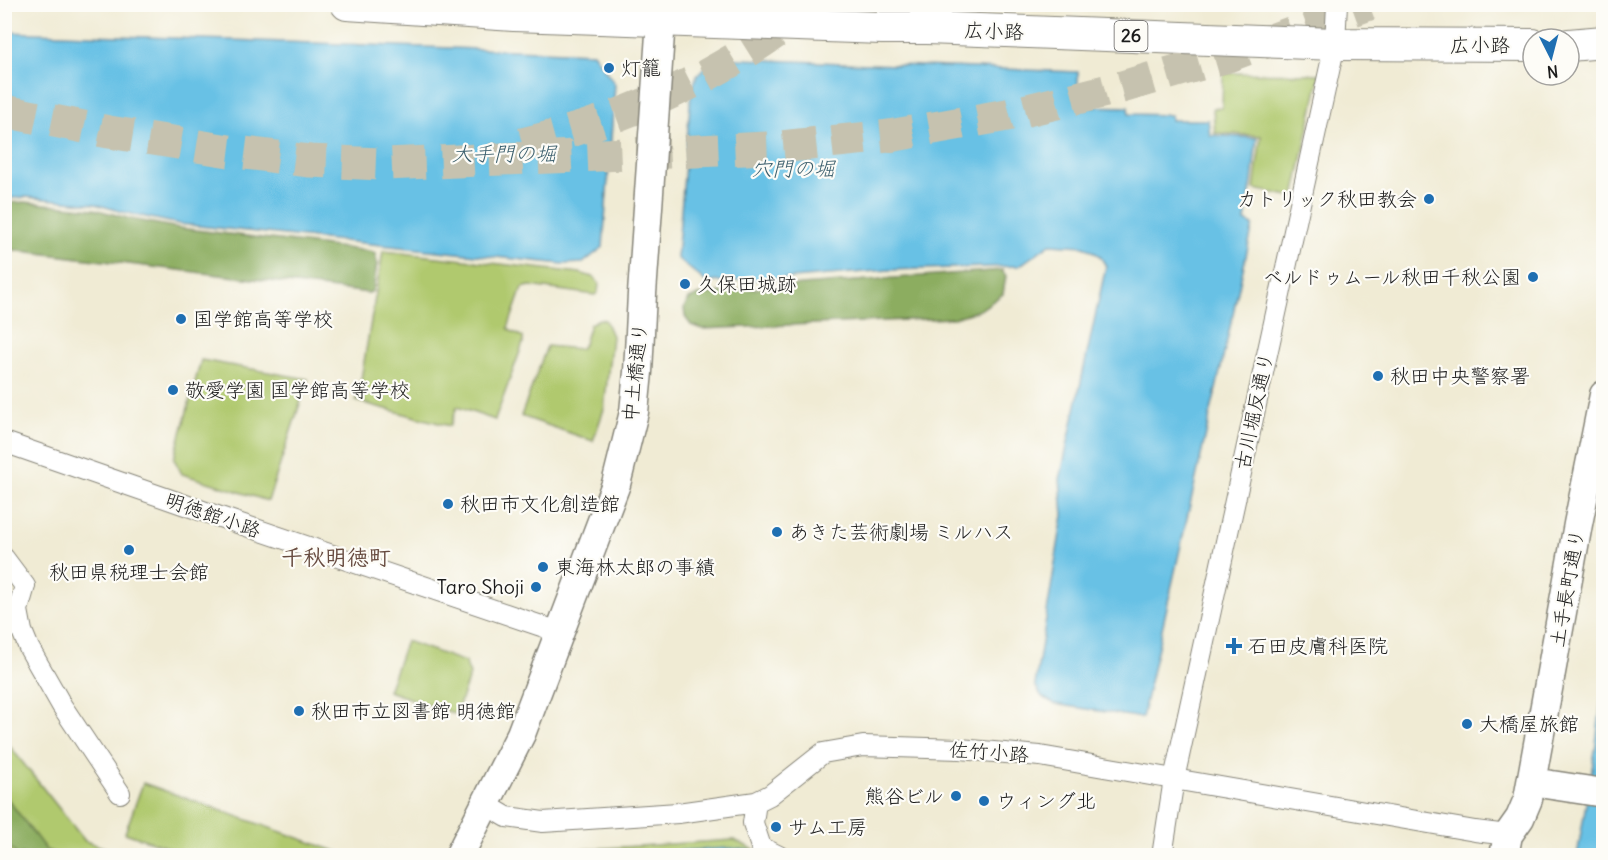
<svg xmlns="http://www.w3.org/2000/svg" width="1608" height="860" viewBox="0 0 1608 860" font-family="Delius,'Klee One',sans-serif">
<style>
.green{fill:#b0c96e;stroke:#667245;stroke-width:1.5}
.forest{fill:#8cad61;stroke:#54643e;stroke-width:1.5}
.water{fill:#67c1e5;stroke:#426e80;stroke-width:1.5}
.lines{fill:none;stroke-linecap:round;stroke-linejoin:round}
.highway-tunnel{stroke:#c6c2af;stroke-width:33;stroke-dasharray:33 16;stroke-linecap:butt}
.street-casing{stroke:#868478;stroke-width:22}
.secondary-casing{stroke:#868478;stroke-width:31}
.primary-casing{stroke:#868478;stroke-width:34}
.street{stroke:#fff;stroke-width:20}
.secondary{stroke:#fff;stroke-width:28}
.primary{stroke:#fff;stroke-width:32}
.poi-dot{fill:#1f6fb2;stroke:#fdfcf7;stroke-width:2}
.labels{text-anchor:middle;stroke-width:4.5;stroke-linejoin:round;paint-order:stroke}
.shield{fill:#fdfcf7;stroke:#605f5e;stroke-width:1.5}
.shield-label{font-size:18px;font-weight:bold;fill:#1c1c1c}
.street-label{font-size:20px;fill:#1c1c1c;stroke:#fdfcf7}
.poi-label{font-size:20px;fill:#1c1c1c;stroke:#fdfcf7;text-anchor:start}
.water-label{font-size:21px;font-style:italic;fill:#3a5e6c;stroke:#fdfcf7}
.quarter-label{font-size:22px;font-weight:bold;fill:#684c41;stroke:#fdfcf7}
</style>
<rect width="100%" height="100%" fill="#fdfcf7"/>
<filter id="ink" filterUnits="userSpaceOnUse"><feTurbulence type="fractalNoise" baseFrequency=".0167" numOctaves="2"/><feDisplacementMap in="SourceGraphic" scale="12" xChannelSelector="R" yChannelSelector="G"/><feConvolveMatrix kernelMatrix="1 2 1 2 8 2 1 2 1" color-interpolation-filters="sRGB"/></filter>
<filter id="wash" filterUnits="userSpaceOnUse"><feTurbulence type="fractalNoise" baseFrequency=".008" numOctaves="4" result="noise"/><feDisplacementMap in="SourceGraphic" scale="24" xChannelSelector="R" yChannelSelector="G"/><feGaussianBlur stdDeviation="1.35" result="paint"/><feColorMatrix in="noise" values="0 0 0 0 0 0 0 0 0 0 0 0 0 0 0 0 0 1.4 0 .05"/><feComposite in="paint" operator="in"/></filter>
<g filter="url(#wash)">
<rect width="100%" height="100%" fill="#f0ebd4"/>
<path class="green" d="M1223,73L1320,74L1294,197L1254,189L1261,136L1215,133L1213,108H1222Z
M383,251L580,273L595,278L599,284L598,292L595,295L530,286L522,288L508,328L511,331L523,337V343L495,420L457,407L450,426L356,401L359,391Z
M599,319L605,320L612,336L604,409L593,441L521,416L547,346L580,349L584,344L590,324Z
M201,360L308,379L268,501L182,474L174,459Z
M406,641L465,662L470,674L456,714L388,691Z
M4,739L85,841L125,855H5Z
M143,783L341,853L340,856L190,855L125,833Z
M734,840L765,855L507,856L510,854Z"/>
<path class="forest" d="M25,202L94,209L131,219L179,228L369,251L375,253L377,263L373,291L369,293L5,249V203Z
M1002,270L1006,276L1003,294L980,310L954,318L702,329L691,325L685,317L684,308L689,299L698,295L748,289Z
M4,794L46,850L58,855H17L9,847L5,839Z"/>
<path class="water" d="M5,32L593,53L615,84L603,247L583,263L563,264L179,224L127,213L95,204L26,197L5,199Z
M715,58L1078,72V93L1080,106L1128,107L1129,114L1171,115V120H1208L1210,135L1257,138L1252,182L1245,221L1253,225L1142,718L1055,704L1042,697L1035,685L1063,515L1060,479L1106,266L1100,256L1084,246L1050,244L1019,266L889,270L792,278L706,282L677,258L691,93L697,75Z
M1603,687V855L1577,856L1595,751Z
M730,848L748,850L756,855L579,856Z"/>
</g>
<g filter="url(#ink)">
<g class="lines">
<path class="highway-tunnel" d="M4,111L109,132L229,151L310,161L384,164L769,148L889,136L1007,115L1122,87L1228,56L1369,4
M522,144C603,125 680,94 751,49C771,36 792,22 809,4"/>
<defs>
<path id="street" d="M4,442L217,516L559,632
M4,558L25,586L18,610L22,631L29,648L62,706L120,793
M756,802L753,823L761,847L779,856
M485,804L507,817L543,822L678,813L756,802L770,795L823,753L863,746L960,749L1040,756L1475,831L1508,835
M1162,856L1174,779L1335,44L1337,4"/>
<path id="secondary" d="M927,28L928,4
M1532,782L1604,793
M459,856L521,734L616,484L634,412L638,372L642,294L661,20
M1504,856L1508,835L1520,818L1528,799L1578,524L1604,395"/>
<path id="primary" d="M347,4L514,15L882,28H927L1335,44L1533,45
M1569,45L1604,42"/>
</defs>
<use href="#street" class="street-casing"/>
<use href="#secondary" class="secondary-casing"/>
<use href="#primary" class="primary-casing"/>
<use href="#street" class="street"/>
<use href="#secondary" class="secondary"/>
<use href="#primary" class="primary"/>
</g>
</g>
<g class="poi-dot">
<circle cx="609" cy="68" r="6"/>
<circle cx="1429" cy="199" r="6"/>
<circle cx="1533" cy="277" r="6"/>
<circle cx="685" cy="284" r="6"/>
<circle cx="181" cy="319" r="6"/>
<circle cx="1378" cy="376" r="6"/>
<circle cx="173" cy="390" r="6"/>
<circle cx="448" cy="504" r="6"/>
<circle cx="777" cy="532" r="6"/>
<circle cx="129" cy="550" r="6"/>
<circle cx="543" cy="567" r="6"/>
<circle cx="536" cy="587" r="6"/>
<path d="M1231 637h6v6h6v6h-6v6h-6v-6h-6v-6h6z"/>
<circle cx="299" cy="711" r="6"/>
<circle cx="1467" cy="724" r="6"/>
<circle cx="956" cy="796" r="6"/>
<circle cx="984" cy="801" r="6"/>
<circle cx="776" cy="827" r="6"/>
</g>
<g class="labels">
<rect class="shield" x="1114.5" y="21" width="33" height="30" rx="4.5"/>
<g class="shield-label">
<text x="1131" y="42">26</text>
</g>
<g class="street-label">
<text transform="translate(994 31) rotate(2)" y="7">広小路</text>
<text x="1480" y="52">広小路</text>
<text transform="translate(635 372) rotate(-84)" y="7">中土橋通り</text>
<text transform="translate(1254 411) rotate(-78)" y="7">古川堀反通り</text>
<text transform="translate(213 515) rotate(19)" y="7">明徳館小路</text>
<text transform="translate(1567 588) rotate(-80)" y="7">土手長町通り</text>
<text transform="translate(989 752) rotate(4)" y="7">佐竹小路</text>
</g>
<g class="poi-label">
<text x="621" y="75">灯籠</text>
<text x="1417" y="206" text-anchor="end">カトリック秋田教会</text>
<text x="1521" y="284" text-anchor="end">ベルドゥムール秋田千秋公園</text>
<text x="697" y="291">久保田城跡</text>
<text x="193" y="326">国学館高等学校</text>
<text x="1390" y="383">秋田中央警察署</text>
<text x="185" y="397">敬愛学園 国学館高等学校</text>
<text x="460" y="511">秋田市文化創造館</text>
<text x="789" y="539">あきた芸術劇場 ミルハス</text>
<text x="555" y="574">東海林太郎の事績</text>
<text x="129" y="579" text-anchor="middle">秋田県税理士会館</text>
<text x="524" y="594" text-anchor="end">Taro Shoji</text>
<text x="1248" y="653">石田皮膚科医院</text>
<text x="311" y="718">秋田市立図書館 明徳館</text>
<text x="1479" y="731">大橋屋旅館</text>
<text x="944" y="803" text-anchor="end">熊谷ビル</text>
<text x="996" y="808">ウィング北</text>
<text x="788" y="834">サム工房</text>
</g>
<g class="water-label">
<text x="504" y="161">大手門の堀</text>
<text x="793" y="176">穴門の堀</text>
</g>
<g class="quarter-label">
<text x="336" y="565">千秋明徳町</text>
</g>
</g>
<rect width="1608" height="860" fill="none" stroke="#fdfcf7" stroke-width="24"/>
<g transform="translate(1551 57) rotate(174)"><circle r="28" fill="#fdfcf7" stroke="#a3a29f" stroke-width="1.5"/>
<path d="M0-4.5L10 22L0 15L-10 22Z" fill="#1f6fb2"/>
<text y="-9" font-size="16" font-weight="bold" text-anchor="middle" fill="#1c1c1c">N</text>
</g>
</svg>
